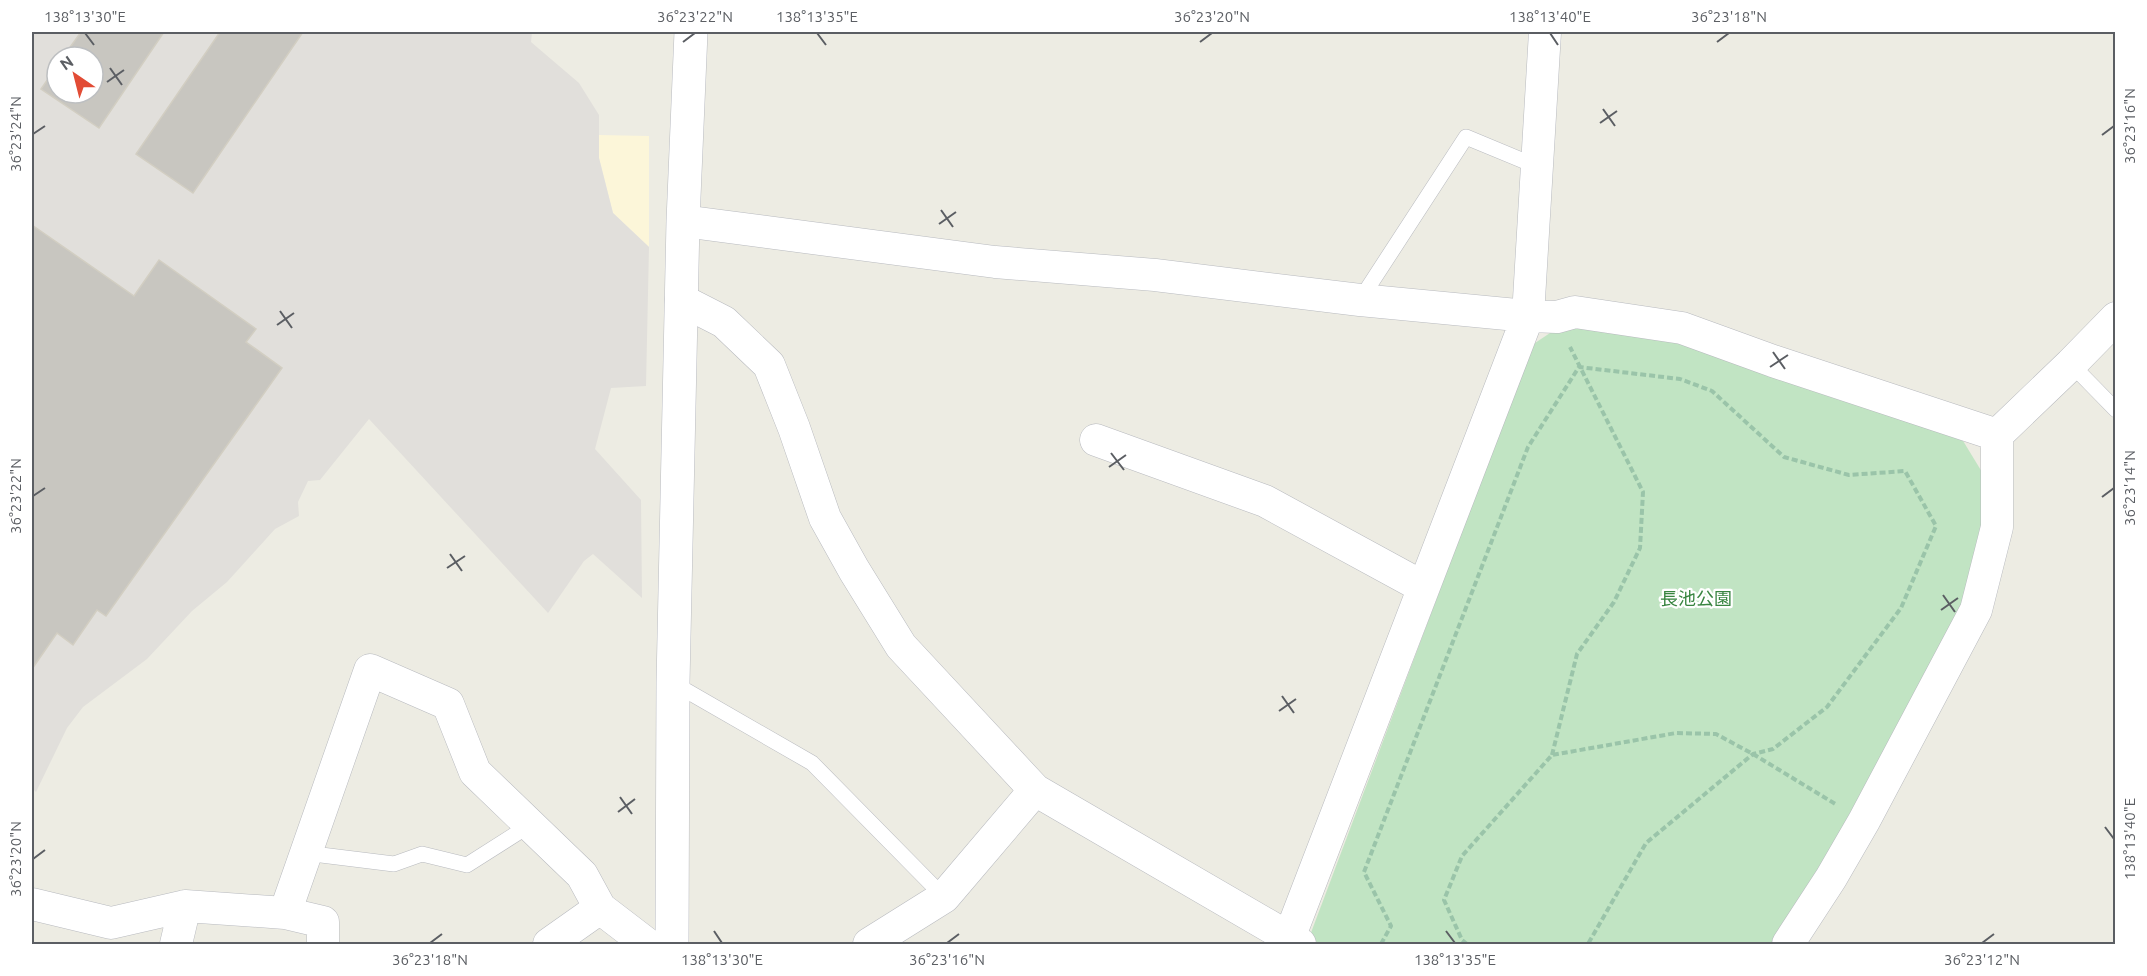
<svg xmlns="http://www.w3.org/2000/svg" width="2147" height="976" viewBox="0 0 2147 976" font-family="Ubuntu,'Noto Sans JP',sans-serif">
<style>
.commercial{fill:#fcf6d9}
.industrial{fill:#e1dfdb;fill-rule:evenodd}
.green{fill:#c1e4c3}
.building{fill:#c8c6c0;stroke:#d2cec2;stroke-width:1.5}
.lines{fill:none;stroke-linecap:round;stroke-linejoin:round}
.lane-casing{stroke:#b8babf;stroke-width:16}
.street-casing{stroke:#b8babf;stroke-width:33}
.secondary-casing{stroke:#b9bbc1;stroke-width:34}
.path{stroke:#9ac4a9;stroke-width:4;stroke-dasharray:6 3;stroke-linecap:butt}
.lane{stroke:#fff;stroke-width:15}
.street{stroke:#fff;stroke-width:32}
.secondary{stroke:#fff;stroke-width:33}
.ticks{fill:none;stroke:#5b5e63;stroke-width:2}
.labels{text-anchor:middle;stroke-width:4.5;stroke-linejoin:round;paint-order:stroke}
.park-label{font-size:18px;fill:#398541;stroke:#fff}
.neatline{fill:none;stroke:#5b5e63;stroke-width:2}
.ticks-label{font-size:15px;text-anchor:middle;fill:#5b5e63}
</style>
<rect width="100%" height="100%" fill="#edece3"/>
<path class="commercial" d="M599,135L649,136V247L613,213L599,158Z"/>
<path class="industrial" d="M32,32H532L531,42L579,83L599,115V158L613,213L649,247L646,386L611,388L595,449L641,500L642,598L593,554L584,561L548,613L369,419L320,480L308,481L298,502L299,516L275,529L227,582L192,611L147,659L83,707L67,728L36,792L32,788ZM57,57H93V93H57Z"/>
<path class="green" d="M1571,319L1680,336L1957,431L1982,472L1986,524L1966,608L1864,798L1773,944H1321L1309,938L1532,345Z"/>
<path class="building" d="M81,32H164L99,128L41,89L57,66V93H93V57H63Z
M220,32H303L193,193L136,154Z
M32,225L134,296L159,260L256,329L246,342L282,368L106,616L97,610L73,645L57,633L32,669Z"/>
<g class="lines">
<defs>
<path id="lane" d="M1360,300L1466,137L1536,166
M2071,364L2116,410
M673,683L812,763L944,897
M305,853L394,864L422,854L467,865L530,825"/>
<path id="street" d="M683,221L995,262L1155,275L1360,300L1528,316L1557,317L1575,312L1682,328L1773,361L1997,435
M681,300L724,322L769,365L794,428L825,518L854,570L901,646L1035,790L1300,944
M1096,440L1265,501L1423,587
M32,904L111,923L185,906L285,913L323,922V944
M285,913L370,670L448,704L475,772L582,875L600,908L647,944
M1289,938L1528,316L1545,32
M176,944L185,906
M549,944L600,908
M869,944L944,897L1035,790
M1788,944L1831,878L1864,821L1976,610L1997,527V435L2071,364L2116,318"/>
<path id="secondary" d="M672,944L673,683L683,221L691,32
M1286,944L1289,938"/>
</defs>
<use href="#lane" class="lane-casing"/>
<use href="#street" class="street-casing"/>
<use href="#secondary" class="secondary-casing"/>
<path class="path" d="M1552,755L1577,654L1614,602L1640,548L1643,492L1570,347
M1381,944L1391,926L1364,872L1528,447L1579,367L1680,379L1712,391L1784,457L1849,475L1905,471L1936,526L1901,608L1827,707L1773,749L1753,754L1646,843L1588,944
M1467,944L1462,940L1444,900L1462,856L1552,755L1676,733L1716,734L1753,754L1837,805"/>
<use href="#lane" class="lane"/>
<use href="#street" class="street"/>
<use href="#secondary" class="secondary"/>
</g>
<path class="ticks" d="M85,33L94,45M817,33L826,45M1550,33L1558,45M683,42L695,33M1200,42L1212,33M1717,42L1729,33M110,68L122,85M107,82L124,70M1603,109L1615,126M1600,123L1617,111M33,134L45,126M2102,135L2114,126M941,210L953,227M939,224L956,212M280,311L292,328M277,325L294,313M1773,352L1785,369M1770,367L1788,355M1111,453L1124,470M1109,467L1126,455M33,496L45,488M2102,497L2114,488M450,554L462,571M447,568L465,556M1943,595L1955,612M1941,610L1958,598M1282,696L1294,713M1279,711L1296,699M620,797L632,814M618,812L635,799M2105,827L2114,839M33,859L45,850M714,931L722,943M1446,931L1455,943M430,943L442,934M947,943L959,934M1982,943L1994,934"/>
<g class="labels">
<g class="park-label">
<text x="1696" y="605">長池公園</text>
</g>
</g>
<rect width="2147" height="976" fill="none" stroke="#ffffff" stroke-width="66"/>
<g transform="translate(75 75) rotate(325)"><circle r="28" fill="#ffffff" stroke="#bdbfc1" stroke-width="1.5"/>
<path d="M0-4.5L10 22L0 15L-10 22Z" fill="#e24c35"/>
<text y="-9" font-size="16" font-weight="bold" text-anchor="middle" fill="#5b5e63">N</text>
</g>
<rect x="33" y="33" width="2081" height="910" class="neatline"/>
<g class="ticks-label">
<text x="85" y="22">138°13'30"E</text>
<text x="695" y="22">36°23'22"N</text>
<text x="817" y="22">138°13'35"E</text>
<text x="1212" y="22">36°23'20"N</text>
<text x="1550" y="22">138°13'40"E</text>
<text x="1729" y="22">36°23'18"N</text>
<text transform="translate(2130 126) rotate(-90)" y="5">36°23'16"N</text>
<text transform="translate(16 134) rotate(-90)" y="5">36°23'24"N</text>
<text transform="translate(2130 488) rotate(-90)" y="5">36°23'14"N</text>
<text transform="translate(16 496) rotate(-90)" y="5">36°23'22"N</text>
<text transform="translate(2130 839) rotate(-90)" y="5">138°13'40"E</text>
<text transform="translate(16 859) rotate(-90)" y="5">36°23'20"N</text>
<text x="430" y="965">36°23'18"N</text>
<text x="722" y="965">138°13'30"E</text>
<text x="947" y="965">36°23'16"N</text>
<text x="1455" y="965">138°13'35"E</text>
<text x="1982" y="965">36°23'12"N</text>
</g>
</svg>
